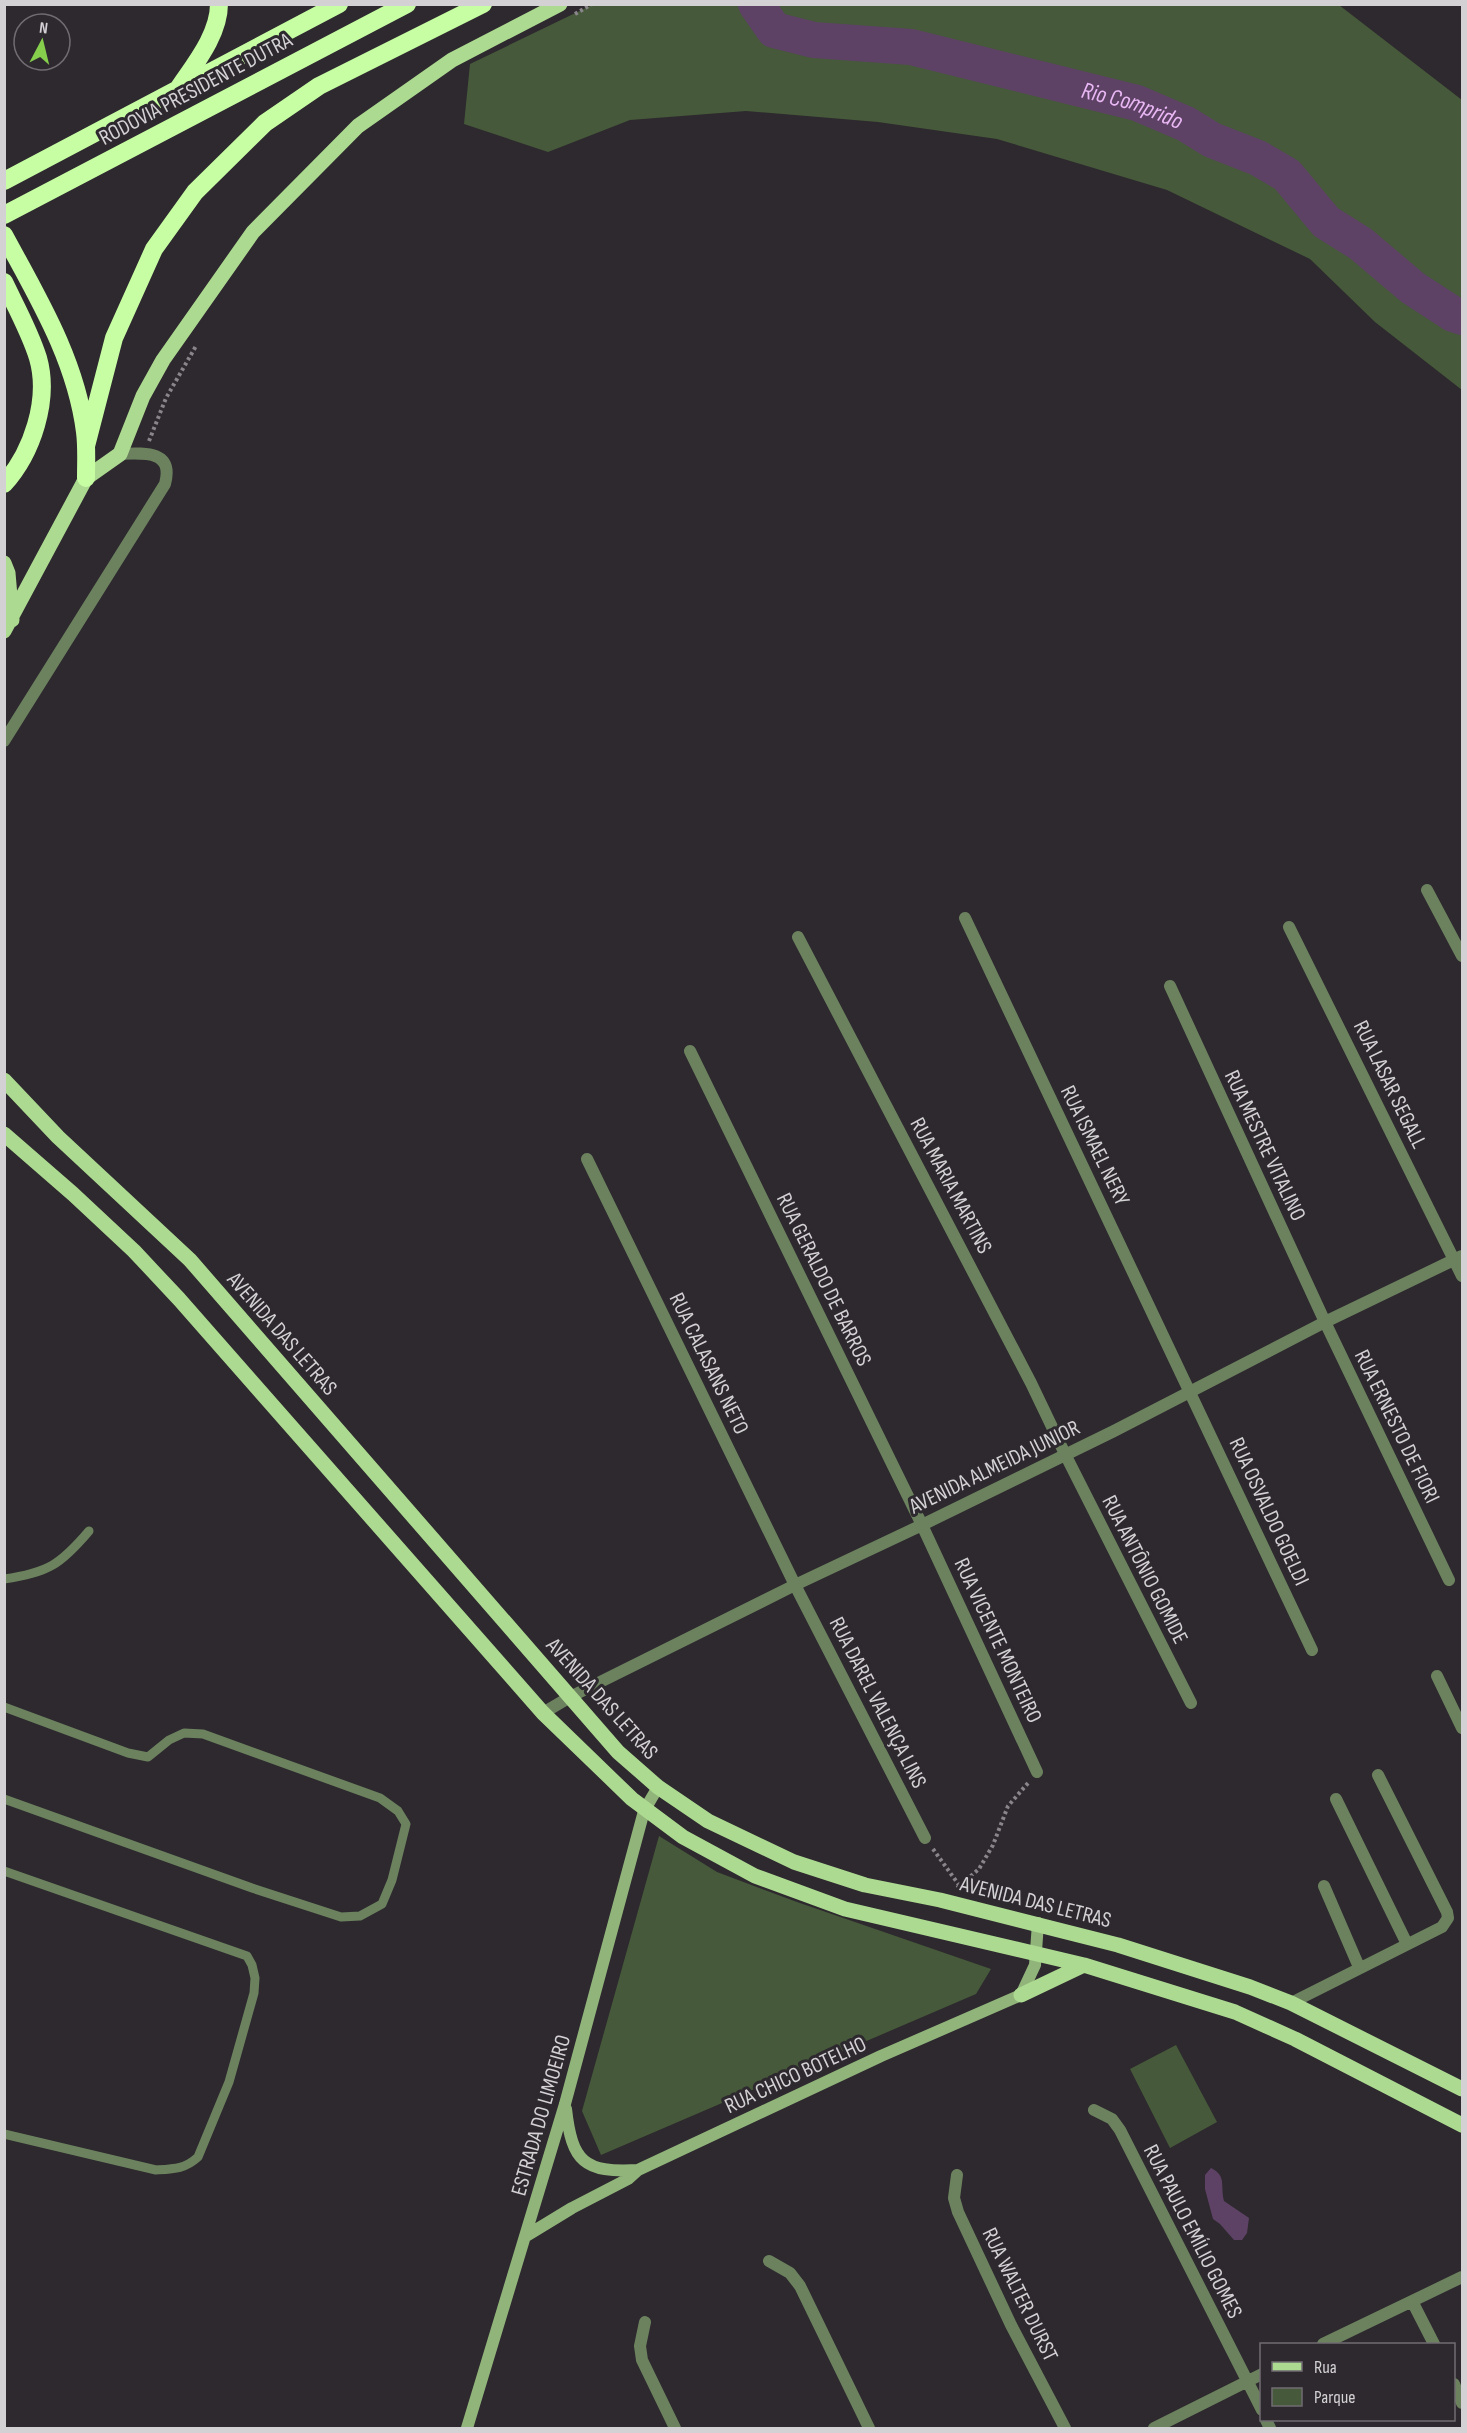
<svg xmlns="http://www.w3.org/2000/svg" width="1467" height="2433" viewBox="0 0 1467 2433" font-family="'Sofia Sans Condensed',sans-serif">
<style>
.green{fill:#46593a}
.water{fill:#5e4266}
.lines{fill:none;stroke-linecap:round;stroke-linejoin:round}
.river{stroke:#5e4266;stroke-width:36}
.path{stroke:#89858a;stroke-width:4;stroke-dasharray:3 3;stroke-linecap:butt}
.service{stroke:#6c825f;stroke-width:9}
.minor{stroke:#6c825f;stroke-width:12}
.secondary{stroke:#91b47b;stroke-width:12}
.primary{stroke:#adda91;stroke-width:15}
.motorway{stroke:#c7fea4;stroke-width:18}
.labels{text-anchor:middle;stroke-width:6;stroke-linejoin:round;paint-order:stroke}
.street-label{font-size:22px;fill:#d4d1d5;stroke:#2d292e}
.water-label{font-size:24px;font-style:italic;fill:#e8b7f4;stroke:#2d292e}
</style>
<rect width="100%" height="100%" fill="#2d292e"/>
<path class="green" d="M592,5H1339L1462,100V390L1375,322L1310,259L1167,190L997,139L878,122L746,111L630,120L548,152L464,124L470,64Z
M659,1836L717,1872L797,1902L991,1969L976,1994L601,2155L582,2111Z
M1176,2045L1217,2122L1170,2148L1130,2069Z"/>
<path class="water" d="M1211,2168C1227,2176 1220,2185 1224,2201L1249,2218L1247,2233L1242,2240H1234L1220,2224L1213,2219L1205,2189V2175Z"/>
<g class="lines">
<path class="river" id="s1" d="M756,4L774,30L814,40L911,47L1137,103L1186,124L1212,140L1258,158L1287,175L1326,222L1361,244L1413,288L1453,314L1462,317"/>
<path class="path" d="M575,14L592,4
M149,441L166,398L196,346
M933,1849L959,1885
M957,1888L979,1869L993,1845L1008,1806L1029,1782"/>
<path class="service" d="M4,1579C48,1573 61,1564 89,1531
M4,1707L128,1753L148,1757L169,1740L184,1733L203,1734L380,1798L398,1811L406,1824L392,1880L382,1904L360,1916L341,1917L252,1888L4,1799
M4,1871L247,1956L252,1965L255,1978L254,1993L229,2082L198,2157C185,2169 174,2169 156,2170L4,2134"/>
<path class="minor" d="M4,741L165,484C174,450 144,453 120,454
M1427,890L1462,956
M965,918L1312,1650
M1289,927L1462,1276
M798,937L1031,1383L1065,1454L1191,1703
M1170,986L1325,1322L1449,1580
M690,1051L922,1525L1037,1772
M587,1159L795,1585L925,1838
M1437,1676L1462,1728
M543,1713L570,1697L795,1585L922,1525L1114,1431L1325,1322L1462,1256
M1336,1799L1407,1944
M1324,1886L1359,1967
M1291,2003L1442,1927L1448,1918L1447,1912L1378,1775
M1094,2110L1112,2119L1120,2130L1262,2410
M957,2175L954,2198L958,2212L1011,2325L1065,2428
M769,2261L790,2273L800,2286L869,2428
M1412,2301L1434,2344
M645,2322L640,2346L642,2360L675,2428
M1323,2344L1462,2277
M1454,2384L1462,2403
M1266,2420L1270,2428
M1154,2428L1262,2374"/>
<path class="secondary" d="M566,2109C572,2162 584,2173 638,2170
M526,2236L572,2208L628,2179L638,2170L881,2056L1021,1995L1035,1965L1038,1923
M467,2428L565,2104L644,1811L658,1787"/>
<path class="primary" d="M4,563L8,573L12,620
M4,631L86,478L120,454L143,396L163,360L253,232L358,126L452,60L560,4
M4,1080L58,1137L190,1260L618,1752L658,1787L708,1821L794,1862L865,1885L940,1900L1118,1945L1250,1987L1291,2003L1462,2089
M4,1134L73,1194L134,1251L179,1299L543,1713L632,1799L683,1837L755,1876L845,1909L1084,1965L1235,2012L1295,2039L1462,2125
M1021,1995L1084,1965"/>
<path class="motorway" d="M178,89C194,65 219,35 219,4
M4,181L339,4
M4,215L407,4
M4,235C38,298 76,360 85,432C87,447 86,463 86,478
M4,282C16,307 30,332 38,358C50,400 32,453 4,484
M86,446L114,338L154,249L195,192L265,123L319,86L483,4"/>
</g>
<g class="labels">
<g class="street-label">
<text transform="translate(195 88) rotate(-28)" y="8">RODOVIA PRESIDENTE DUTRA</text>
<text transform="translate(1391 1084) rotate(64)" y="8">RUA LASAR SEGALL</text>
<text transform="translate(1096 1145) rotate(64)" y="8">RUA ISMAEL NERY</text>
<text transform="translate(1266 1145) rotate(65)" y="8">RUA MESTRE VITALINO</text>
<text transform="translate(952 1185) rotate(62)" y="8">RUA MARIA MARTINS</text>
<text transform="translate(825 1279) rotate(64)" y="8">RUA GERALDO DE BARROS</text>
<text transform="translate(283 1333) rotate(49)" y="8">AVENIDA DAS LETRAS</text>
<text transform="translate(710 1363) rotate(64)" y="8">RUA CALASANS NETO</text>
<text transform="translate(1398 1426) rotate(64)" y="8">RUA ERNESTO DE FIORI</text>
<text transform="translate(994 1466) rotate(-26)" y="8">AVENIDA ALMEIDA JUNIOR</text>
<text transform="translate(1270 1511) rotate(65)" y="8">RUA OSVALDO GOELDI</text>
<text transform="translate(1146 1569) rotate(63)" y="8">RUA ANTÔNIO GOMIDE</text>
<text transform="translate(999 1640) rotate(65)" y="8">RUA VICENTE MONTEIRO</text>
<text transform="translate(603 1698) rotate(48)" y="8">AVENIDA DAS LETRAS</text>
<text transform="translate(879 1702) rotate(63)" y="8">RUA DAREL VALENÇA LINS</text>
<text transform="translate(1036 1901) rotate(14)" y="8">AVENIDA DAS LETRAS</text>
<text transform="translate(795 2074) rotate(-25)" y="8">RUA CHICO BOTELHO</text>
<text transform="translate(540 2115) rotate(-74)" y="8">ESTRADA DO LIMOEIRO</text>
<text transform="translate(1194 2231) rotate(63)" y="8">RUA PAULO EMÍLIO GOMES</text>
<text transform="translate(1021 2294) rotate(64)" y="8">RUA WALTER DURST</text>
</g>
<g class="water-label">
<text dy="8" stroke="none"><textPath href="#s1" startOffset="399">Rio Comprido</textPath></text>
</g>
</g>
<rect width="1467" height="2433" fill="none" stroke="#d4d1d5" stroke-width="12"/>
<rect x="1260" y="2343" width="195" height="78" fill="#2d292e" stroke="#706c71" stroke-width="1.5"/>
<rect x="1272" y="2362" width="30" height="9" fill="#adda91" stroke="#706c71" stroke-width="1.5"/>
<text x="1314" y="2373" font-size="18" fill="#d4d1d5">Rua</text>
<rect x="1272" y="2388" width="30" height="18" fill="#46593a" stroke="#706c71" stroke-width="1.5"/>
<text x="1314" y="2403" font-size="18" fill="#d4d1d5">Parque</text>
<g transform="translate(42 42) rotate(7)"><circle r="28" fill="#2d292e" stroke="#706c71" stroke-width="1.5"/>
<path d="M0-4.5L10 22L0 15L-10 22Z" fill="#85cf4c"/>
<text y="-9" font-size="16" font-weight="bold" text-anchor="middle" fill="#d4d1d5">N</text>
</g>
</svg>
